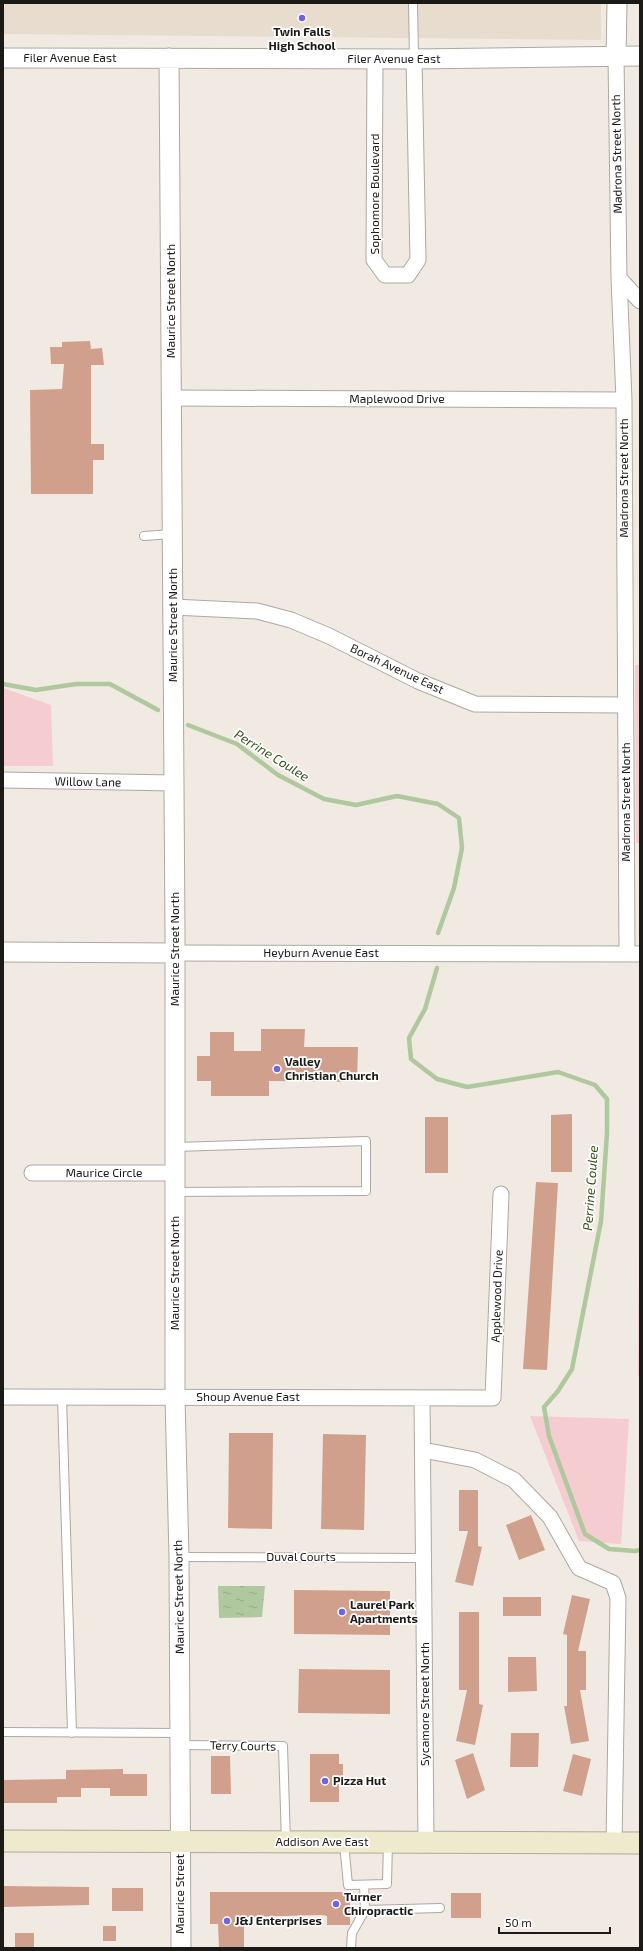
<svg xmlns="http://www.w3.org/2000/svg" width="643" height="1951" viewBox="0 0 643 1951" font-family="'Exo 2',sans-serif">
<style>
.built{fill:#e8dcce}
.park{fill:#f5ccd0}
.water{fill:url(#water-ripples)}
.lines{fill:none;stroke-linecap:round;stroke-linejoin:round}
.stream{stroke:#afc89e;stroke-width:4.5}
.building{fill:#d1a08d}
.service-casing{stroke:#aea8a0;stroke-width:10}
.minor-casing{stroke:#aea8a0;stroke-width:17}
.tertiary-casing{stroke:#aea8a0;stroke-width:21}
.secondary-casing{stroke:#aea8a0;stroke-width:23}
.service{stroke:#fff;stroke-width:8}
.minor{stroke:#fff;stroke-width:15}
.tertiary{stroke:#fff;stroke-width:19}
.secondary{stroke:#edeace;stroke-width:21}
.poi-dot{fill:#6d66e0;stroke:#fff;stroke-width:1.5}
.labels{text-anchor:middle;stroke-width:3.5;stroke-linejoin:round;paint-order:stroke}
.poi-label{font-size:12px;font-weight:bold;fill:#1c1a17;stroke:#fff;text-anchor:start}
.street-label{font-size:12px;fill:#1c1a17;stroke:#fff}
.water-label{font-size:13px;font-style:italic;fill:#305015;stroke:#fff}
</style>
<defs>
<pattern id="water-ripples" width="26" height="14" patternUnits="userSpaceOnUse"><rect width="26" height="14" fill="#afc89e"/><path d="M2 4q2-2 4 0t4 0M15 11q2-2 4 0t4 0" fill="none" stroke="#96ab87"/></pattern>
</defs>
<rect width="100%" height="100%" fill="#f1eae2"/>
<path class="built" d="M3,3H601V40L3,34Z"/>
<path class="park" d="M635,665H640V843H636Z
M3,688L51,705L53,766H3Z
M640,1113V1376H638Z
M530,1416L629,1419L621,1544L579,1541Z"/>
<path class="water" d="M218,1586H265L262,1617L219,1618Z"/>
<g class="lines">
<path class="stream" d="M3,684L36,690L76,684H110L158,710
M188,725L237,744L278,775L324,799L356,805L397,796L438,804L459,818L462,848L454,888L438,933
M437,968L425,1009L409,1038L411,1059L437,1079L467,1087L558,1072L595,1085L607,1099V1133L601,1221L572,1369L558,1391L544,1407L549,1436L585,1534L609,1549L635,1551L640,1550"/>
</g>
<path class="building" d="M90,341L91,349L102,348L104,365H91V444H104V460H93V494H31L30,390L62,389L64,364H51L50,347H62V342Z
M261,1029H305L304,1047H358L357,1082L269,1081V1096H211V1081H197V1056H210V1032H234V1051H261Z
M572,1114V1172H551V1115Z
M425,1117H448V1173H425Z
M536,1182L558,1183L547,1370L523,1369Z
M229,1433H273L272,1529L228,1528Z
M323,1434L366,1435L364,1530L321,1529Z
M459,1490H478V1546L482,1547L473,1586L455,1582L468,1531H459Z
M531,1515L545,1550L519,1560L506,1525Z
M294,1590L390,1591V1635L294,1634Z
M572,1595L590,1599L578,1651H586V1690H580L589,1741L571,1744L564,1706H567V1635L563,1634Z
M503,1597H541V1616H503Z
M459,1612H479V1704L483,1705L475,1745L456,1741L467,1690H459Z
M508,1657H536L537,1691L508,1692Z
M299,1669L390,1670V1714L298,1713Z
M511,1733H539L538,1767H510Z
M473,1753L485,1790L467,1799L455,1760Z
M310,1754H339V1764H343V1783H339V1802H310Z
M573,1754L591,1759L582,1796L563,1791Z
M211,1756H230L231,1794H211Z
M123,1769V1774H147V1796H110V1788H81V1797H57V1803H3V1780L66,1779V1770Z
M3,1886L89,1887V1905L3,1907Z
M112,1888H143V1911H112Z
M210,1892H350V1925H327V1916L322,1915L244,1917V1948H219L218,1924H210Z
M451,1893H481V1918H451Z
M103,1926H116V1941H103Z
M15,1933H34V1948H15Z"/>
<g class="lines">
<defs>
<path id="service" d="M413,3L414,59
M144,536L172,534
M175,1147L366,1141V1191L175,1192
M62,1397L72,1733
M179,1557L424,1558
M3,1732L180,1733
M180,1745L283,1746L286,1842
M344,1843L348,1885L387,1884L388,1842
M365,1910L440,1908
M351,1948L352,1933L365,1910L364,1885"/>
<path id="minor" d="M616,56L619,278L624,400L627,954
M375,59L374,260L385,275H408L418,260L414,59
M619,278L640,301
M171,398L624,400
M173,607L257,611L291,620L329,636L418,681L475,704L625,705
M3,780L174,783
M175,953L640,954
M32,1173H176
M3,1397L493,1398L501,1194
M422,1398L426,1842
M423,1450L475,1460L514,1480L550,1517L579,1568L613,1583L618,1598L614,1843"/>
<path id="tertiary" d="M616,56L617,3
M3,58L414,59L640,56
M169,58L175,933V1397L179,1557L181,1948
M3,952L175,953"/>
<path id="secondary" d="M3,1841L640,1843"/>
</defs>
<use href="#service" class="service-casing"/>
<use href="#minor" class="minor-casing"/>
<use href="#tertiary" class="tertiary-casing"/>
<use href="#secondary" class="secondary-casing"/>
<use href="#service" class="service"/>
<use href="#minor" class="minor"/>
<use href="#tertiary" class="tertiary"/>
<use href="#secondary" class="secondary"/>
</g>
<g class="poi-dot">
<circle cx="302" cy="18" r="4"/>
<circle cx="277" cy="1069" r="4"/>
<circle cx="342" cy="1612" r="4"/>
<circle cx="325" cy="1781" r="4"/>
<circle cx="336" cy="1904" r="4"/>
<circle cx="227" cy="1921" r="4"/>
</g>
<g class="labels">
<g class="poi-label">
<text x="302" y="36" text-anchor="middle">Twin Falls<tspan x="302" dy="14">High School</tspan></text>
<text x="285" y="1066">Valley<tspan x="285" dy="14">Christian Church</tspan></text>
<text x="350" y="1609">Laurel Park<tspan x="350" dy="14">Apartments</tspan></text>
<text x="333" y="1785">Pizza Hut</text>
<text x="344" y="1901">Turner<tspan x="344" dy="14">Chiropractic</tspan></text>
<text x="235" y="1925">J&amp;J Enterprises</text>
</g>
<g class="street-label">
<text x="70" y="62">Filer Avenue East</text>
<text x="394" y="63">Filer Avenue East</text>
<text transform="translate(617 154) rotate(-91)" y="4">Madrona Street North</text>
<text transform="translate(375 194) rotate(-90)" y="4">Sophomore Boulevard</text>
<text transform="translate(171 301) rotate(-90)" y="4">Maurice Street North</text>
<text x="397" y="403">Maplewood Drive</text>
<text transform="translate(624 478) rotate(-90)" y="4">Madrona Street North</text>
<text transform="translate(173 625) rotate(-90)" y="4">Maurice Street North</text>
<text transform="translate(397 669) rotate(25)" y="4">Borah Avenue East</text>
<text transform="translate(88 782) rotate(1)" y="4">Willow Lane</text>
<text transform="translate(626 802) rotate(-90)" y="4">Madrona Street North</text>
<text transform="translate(175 949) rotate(-90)" y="4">Maurice Street North</text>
<text x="321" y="957">Heyburn Avenue East</text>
<text x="104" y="1177">Maurice Circle</text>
<text transform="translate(175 1273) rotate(-90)" y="4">Maurice Street North</text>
<text transform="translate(497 1296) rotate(-88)" y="4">Applewood Drive</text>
<text x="248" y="1401">Shoup Avenue East</text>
<text x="301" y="1561">Duval Courts</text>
<text transform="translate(179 1597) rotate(-91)" y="4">Maurice Street North</text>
<text transform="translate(425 1704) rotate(-90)" y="4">Sycamore Street North</text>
<text transform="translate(243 1746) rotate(1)" y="4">Terry Courts</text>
<text x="322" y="1846">Addison Ave East</text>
<text transform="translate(180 1894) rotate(-90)" y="4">Maurice Street</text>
</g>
<g class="water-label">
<text transform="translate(272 755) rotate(32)" y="5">Perrine Coulee</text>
<text transform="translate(590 1188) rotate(-86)" y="5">Perrine Coulee</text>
</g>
</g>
<rect width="643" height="1951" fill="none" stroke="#1c1a17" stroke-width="8"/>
<path d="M499 1927v6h111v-6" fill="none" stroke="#1c1a17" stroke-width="2"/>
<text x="505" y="1927" font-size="12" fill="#1c1a17" stroke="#ffffff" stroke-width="3" paint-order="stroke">50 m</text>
</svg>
